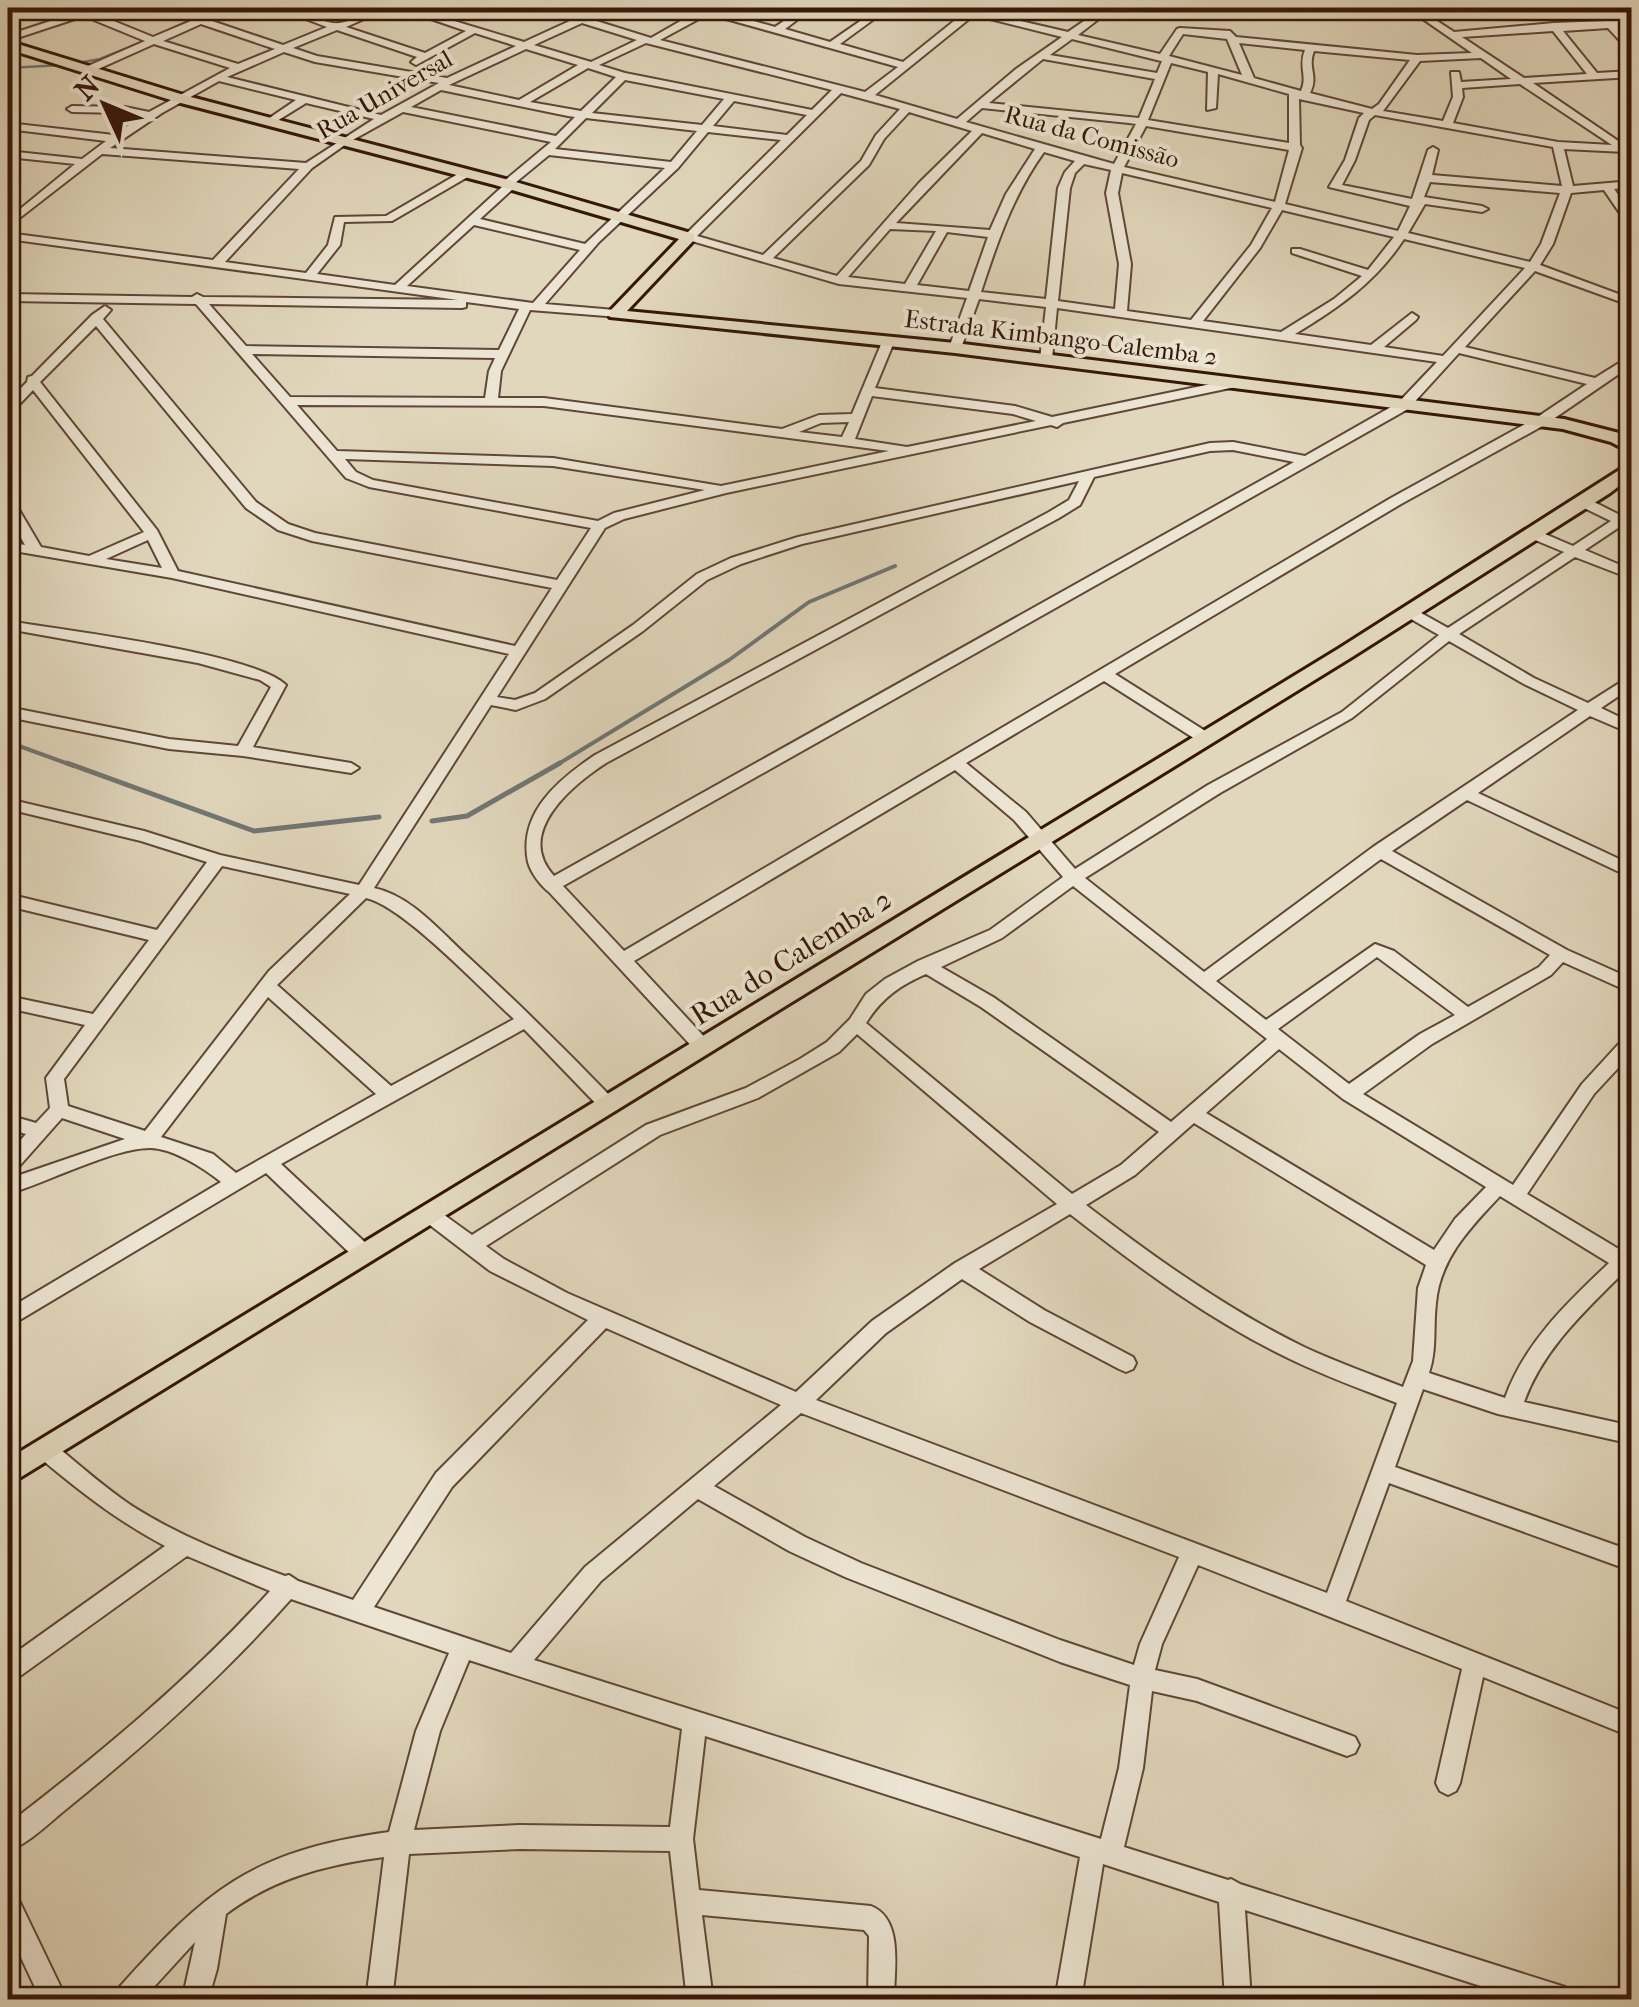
<svg xmlns="http://www.w3.org/2000/svg" width="1639" height="2007" viewBox="0 0 1639 2007" font-family="'IM FELL French Canon',serif">
<style>
.lines{fill:none;stroke-linecap:round;stroke-linejoin:round}
.stream-far2{stroke:#707774;stroke-width:2.5}
.stream-far1{stroke:#707774;stroke-width:4}
.stream{stroke:#707774;stroke-width:5}
.minor-casing{stroke:#604736;stroke-width:4}
.major-casing{stroke:#351709;stroke-width:6}
.minor{fill:#ece5d3;fill-rule:evenodd}
.major{fill:#e1d7bc;fill-rule:evenodd}
.labels{text-anchor:middle;stroke-width:8;stroke-linejoin:round;paint-order:stroke}
.far-street-label{font-size:25px;fill:#351709;stroke:#ece5d3}
.street-label{font-size:30px;fill:#351709;stroke:#ece5d3}
</style>
<rect width="100%" height="100%" fill="#e1d7bc"/>
<filter id="stains"><feTurbulence type="fractalNoise" baseFrequency=".002" numOctaves="4"/><feColorMatrix values="0 0 0 0 .2 0 0 0 0 .09 0 0 0 0 .02 0 0 0 .5 -.17"/></filter>
<radialGradient id="worn" r=".72"><stop offset=".6" stop-color="#630" stop-opacity="0"/><stop offset="1" stop-color="#630" stop-opacity=".3"/></radialGradient>
<g class="lines">
<path class="stream-far2" d="M162,33L218,8
M78,63L100,59L147,40
M8,68L62,65"/>
<path class="stream-far1" d="M8,742L74,766
M555,766L729,660L809,602L895,566"/>
<path class="stream" d="M67,763L254,831L379,817
M432,821L467,816L560,763"/>
<defs>
<path id="minor" d="M90,8H96L98,10L94,13L153,37L191,21L160,8H172L200,17L221,8H232L209,20L283,45L327,27L276,8C296,8 313,20 333,23C351,25 370,8 389,8L346,27L425,53L466,31L399,8H411L524,42L572,20L538,8H551L580,16L599,8H610L590,19L651,38L698,11L693,8H715V10L775,27L803,8H813L785,29L830,42L879,8H889L840,44L903,62L964,13L951,8H965L1068,32L1103,8H1113L1078,35L1160,54L1177,29L1180,28L1230,31L1236,37L1417,55L1472,53L1407,8H1417L1454,32L1554,23L1632,20V26L1618,27L1632,44V54L1608,28L1563,31L1597,73L1632,71V77L1533,83L1630,149L1625,152L1564,149L1573,186L1632,181V187L1614,189L1632,214V226L1628,225L1604,190L1571,193L1553,244L1540,265L1632,299V306L1535,271L1465,347L1595,378L1632,355V365L1546,424L1401,504L1115,674L1210,734L1213,738L1210,742H1200L1104,681L966,763L1026,812L1075,869L1208,785L1342,712L1439,635L1404,615V609H1414L1448,628L1564,552L1528,537V531H1538L1573,546L1611,521L1578,505V499H1588L1632,521L1631,526H1621L1585,550L1632,570V579L1575,557L1459,634L1534,678L1588,703L1632,675V687L1601,708L1632,723V734L1590,716L1478,793L1632,865V878L1467,800L1392,851L1567,950L1632,979V993L1563,962L1551,975L1432,1044L1363,1094L1513,1185L1582,1084L1626,1036L1632,1035V1053L1594,1094L1527,1194L1632,1257V1275L1624,1272C1585,1311 1543,1349 1524,1402L1632,1426V1444L1498,1414L1423,1389L1395,1467L1632,1551V1571L1389,1483L1346,1601L1632,1715V1737L1483,1677L1460,1783L1456,1791L1448,1795L1440,1791L1436,1783L1462,1669L1198,1565L1162,1644L1155,1670L1197,1679L1347,1734L1355,1737L1359,1745L1355,1753L1347,1756L1197,1701L1152,1691L1143,1768L1124,1847L1228,1880L1231,1879L1240,1884L1565,1987L1574,1991L1577,2000H1524L1245,1910L1251,2000H1225L1219,1902L1103,1864L1081,2000H1055L1080,1857L705,1736L693,1839L699,1890L871,1906C904,1919 894,1970 894,2000H868L869,1936L864,1930L702,1915L713,2000H687L670,1851L520,1849L409,1854L392,2000H366L384,1857C325,1865 274,1878 226,1914L217,1969L208,2000H182L195,1942L142,2000H113L116,1991C206,1890 251,1851 389,1832L416,1731L449,1653L291,1599C224,1675 149,1742 70,1806C51,1821 30,1843 8,1851V1824C101,1753 191,1678 270,1591L187,1556L16,1679L8,1682V1658L165,1546C118,1521 79,1491 39,1457L35,1450L39,1443L46,1441L53,1443C79,1465 104,1487 132,1506C179,1536 233,1557 285,1576L289,1575L298,1581L353,1600L436,1473L588,1320L490,1271L422,1219L419,1214L422,1209L429,1206L436,1209L472,1235L646,1125L746,1088L800,1059L827,1042L850,1019L866,994L885,979L918,961L990,930L1063,877L1014,820L955,770L634,961L709,1042L712,1047L709,1052H697L549,892C541,886 531,873 528,862C518,813 558,780 595,755L1049,512L1069,500L1079,481L802,544L741,564L707,580L643,631L545,699L516,710L491,705L374,888C411,896 439,930 466,955C517,1002 566,1050 614,1100L617,1105L614,1110H602L524,1029L281,1164L371,1248L374,1254L371,1260L364,1262L357,1260L266,1173L8,1327V1309L221,1182C204,1168 172,1148 150,1148C113,1148 46,1183 8,1194V1179L125,1139L62,1118L15,1171L8,1173V1154L26,1134L8,1129V1115L36,1123L50,1108L46,1078L85,1025L8,1008V996L93,1014L149,940L8,906V894L157,930L207,862L141,841L8,809V799L144,831L220,855L359,885L509,654L172,578L8,550V542L25,545L8,514V499L15,503L41,547L89,556L144,532L33,390L13,411L8,412V401L27,382L28,377L32,376L92,315L105,306L111,310L103,319L256,502L288,524L315,533L557,580L591,528L369,487L346,478L196,304L8,301V294L192,297L197,294L203,297L458,300L8,239V233L213,260L299,169L102,154L8,227V219L75,164L8,157V151L82,159L106,141L8,129V123L114,135L141,117L125,113L72,112L67,109L72,106L125,107L149,112L230,68L154,44L96,70H88V66L145,41L84,16L8,41V35ZM708,14L898,67L865,92L660,40ZM974,15L1062,37L1016,69L957,119L875,95ZM582,23L637,40L591,62L534,45ZM201,24L275,49L238,64L163,41ZM337,30L417,57L411,62L416,65L475,33L516,46L447,78L317,56L293,48ZM1553,31L1587,74L1524,78L1462,37ZM1183,34L1227,39L1242,75L1169,56ZM1072,39L1161,61H1162L1157,73L1050,55ZM646,43L832,90L812,110L625,73L599,65ZM1239,43L1305,50C1298,67 1308,76 1301,91L1254,78ZM526,49L578,65L519,100L449,85ZM1314,51L1410,60L1379,104L1372,109L1310,93C1319,75 1307,69 1314,51ZM284,52L315,62L439,83L381,115L227,77ZM1481,58L1511,79L1461,82L1459,72H1451L1453,97L1443,121L1383,111L1420,61ZM1043,59L1155,79L1139,118L989,103ZM1171,63L1208,72L1207,110L1216,108L1218,74L1289,94V143L1148,120ZM588,68L616,77L581,111L530,102ZM625,80L724,99L702,125L592,113ZM219,81L296,100L268,119V123L272,124L306,103L374,119L306,163L110,148L162,113ZM1520,84L1612,145L1558,142L1453,123L1463,97L1462,88ZM441,90L568,116L575,117L556,136L411,107ZM841,93L900,109L876,135L861,161L763,255L697,236ZM1299,99L1364,113L1359,118L1345,160L1329,187L1410,206L1398,231L1285,204L1302,148L1300,145ZM734,101L807,115L787,135L713,126ZM982,108L1129,123L1136,124L1114,164L966,122ZM403,112L551,142L503,182V186L395,285L317,274L340,245L344,222L392,221L471,175V171H463L386,216L335,217L328,245L306,273L225,262L312,168L349,142ZM909,112L972,131L919,183L837,276L773,258L869,165L884,139ZM1375,115L1553,147L1562,186L1432,175L1438,150L1433,147L1428,150L1412,199L1342,185L1355,160L1369,120ZM586,118L697,131L671,162L555,149ZM1146,126L1289,150L1275,202L1124,167ZM708,132L781,140L685,235V239L839,284L967,298L949,348L951,351L961,348L979,299L1046,307L1040,359L1046,363L1052,359L1057,308L1437,362L1398,403L1305,456L1233,442L1210,443L798,537L731,558L697,574L633,625L535,693L515,700L497,697L605,528L624,519L726,493L1051,425L1057,427L1063,423L1235,387L1241,383L1235,379L1052,417L1015,406L875,388L894,342L888,338L882,342L852,414L819,415L782,429L544,398H498L501,371L530,310L619,317V311L615,310L545,304L599,242L678,168ZM982,133L1035,149L1006,194L990,230L896,223ZM1044,152L1075,161L1065,172L1058,188L1046,299L981,292C997,243 1013,195 1044,152ZM549,155L665,168L585,244L480,219L515,187V183ZM1084,164L1111,170L1106,193L1119,264L1115,309L1058,301L1070,188L1075,173ZM1122,173L1272,208L1251,245L1191,320L1127,311L1131,264L1118,193ZM1430,182L1560,193L1541,244L1530,262L1408,233L1425,204L1482,212L1488,209L1482,206L1424,197ZM1282,210L1394,237L1368,270L1300,249H1292V253L1362,276L1334,299L1281,332L1203,321L1260,248ZM474,225L580,250L533,303L407,286ZM890,229L936,231L905,284L848,277ZM947,232L988,237L969,291L917,285ZM1404,239L1525,268L1443,356L1384,347L1416,320L1418,317L1412,313L1371,345L1295,334C1338,308 1376,282 1404,239ZM466,302L519,309L499,350L246,346L209,304L462,308L466,307ZM96,326L246,508L278,530L312,541L552,588L515,646L178,571L157,530L40,382ZM1459,353L1587,384L1536,418L1391,498L624,951L563,886L1408,409ZM252,354L495,358L489,371L485,398L290,397ZM872,396L1013,414L1036,421L907,447L855,439ZM297,405L544,406L889,451L721,486L553,458L337,451ZM849,422L842,437L799,432L821,423ZM1233,450L1294,462L554,876C514,833 572,785 606,763L1059,518L1080,505L1094,477L1210,451ZM345,459L553,466L705,490L614,513L598,521L373,480L356,472ZM148,540L162,568L106,559ZM1449,641L1524,684L1578,710L1373,847L1204,972L1085,878L1220,793L1352,718ZM1381,859L1550,955L1539,967L1468,1007L1394,951L1375,944L1266,1020L1216,981ZM222,866L350,894L269,971L145,1131L68,1106L64,1079ZM1073,886L1267,1039L1171,1122L993,997L941,967L1002,938ZM366,898C403,906 482,990 514,1019L391,1086L277,985ZM1377,957L1455,1015L1420,1034L1349,1084L1278,1029ZM926,974L981,1007L1159,1132L1121,1165L1072,1194L866,1023C882,998 899,986 926,974ZM268,997L376,1094L236,1173L213,1154L161,1137ZM857,1034L1057,1204L955,1263L872,1321L796,1392L567,1293L504,1259L486,1246L660,1135L758,1098L839,1052ZM1279,1049L1343,1099L1486,1187L1455,1219L1434,1250L1206,1113ZM1194,1123L1426,1265L1418,1288L1413,1361L1403,1387C1370,1374 1336,1362 1304,1347C1226,1309 1154,1257 1086,1205L1135,1175ZM1500,1196L1609,1263C1567,1303 1525,1342 1505,1398L1429,1373C1437,1350 1433,1327 1436,1303C1440,1258 1471,1227 1500,1196ZM1070,1214C1139,1268 1211,1321 1290,1359C1325,1376 1361,1389 1397,1403L1327,1593L816,1400L886,1333L962,1279L1030,1322L1119,1369L1126,1372L1133,1369L1136,1363L1133,1357L1044,1310L979,1269ZM606,1328L781,1405L585,1567L511,1653L374,1607L452,1487ZM801,1413L1179,1557L1140,1644L1134,1665L1060,1640L861,1563L805,1537L714,1486ZM698,1499L789,1551L845,1577L1060,1662L1130,1685L1119,1768L1101,1839L534,1660L601,1581ZM469,1660L682,1729L670,1827L520,1825L414,1830L440,1731Z
M1136,8L1223,11L1400,8L1395,11L1223,17L1141,11Z
M8,621C63,630 253,653 286,685L253,747L351,763L359,768L351,773L243,756L169,749L8,717V707L169,739L238,746L271,687L260,680L198,663L8,629Z
M8,1893L17,1896L67,2000H41L8,1930Z"/>
<path id="major" d="M8,41L187,96L505,179L694,234V240L627,311L955,343L1564,419L1623,434L1632,440V453L1611,442L1563,429L955,353L610,317V311L679,239L495,185L177,102L8,49Z
M1632,462V476L1610,493L1352,657L8,1485V1459L1338,649Z"/>
</defs>
<use href="#minor" class="minor-casing"/>
<use href="#major" class="major-casing"/>
<use href="#minor" class="minor"/>
<use href="#major" class="major"/>
</g>
<g class="labels">
<g class="far-street-label">
<text transform="translate(384 94) rotate(-30)" y="9">Rua Universal</text>
<text transform="translate(1092 136) rotate(15)" y="9">Rua da Comissão</text>
<text transform="translate(1061 337) rotate(7)" y="9">Estrada Kimbango-Calemba 2</text>
</g>
<g class="street-label">
<text transform="translate(791 957) rotate(-32)" y="10">Rua do Calemba 2</text>
</g>
</g>
<rect width="1639" height="2007" fill="none" stroke="#e1d7bc" stroke-width="40"/>
<rect x="10" y="10" width="1619" height="1987" fill="none" stroke="#351709" stroke-width="5"/>
<rect x="20" y="20" width="1599" height="1967" fill="none" stroke="#351709" stroke-width="2.5"/>
<g transform="translate(105 105) rotate(314)" stroke="#ece5d3" stroke-width="8" paint-order="stroke">
<path d="M0-8L18 38L0 25L-18 38Z" fill="#351709"/>
<text y="-15" font-size="28" font-weight="bold" text-anchor="middle" fill="#351709">N</text>
</g>
<rect width="100%" height="100%" filter="url(#stains)"/>
<rect width="100%" height="100%" fill="url(#worn)"/>
</svg>
